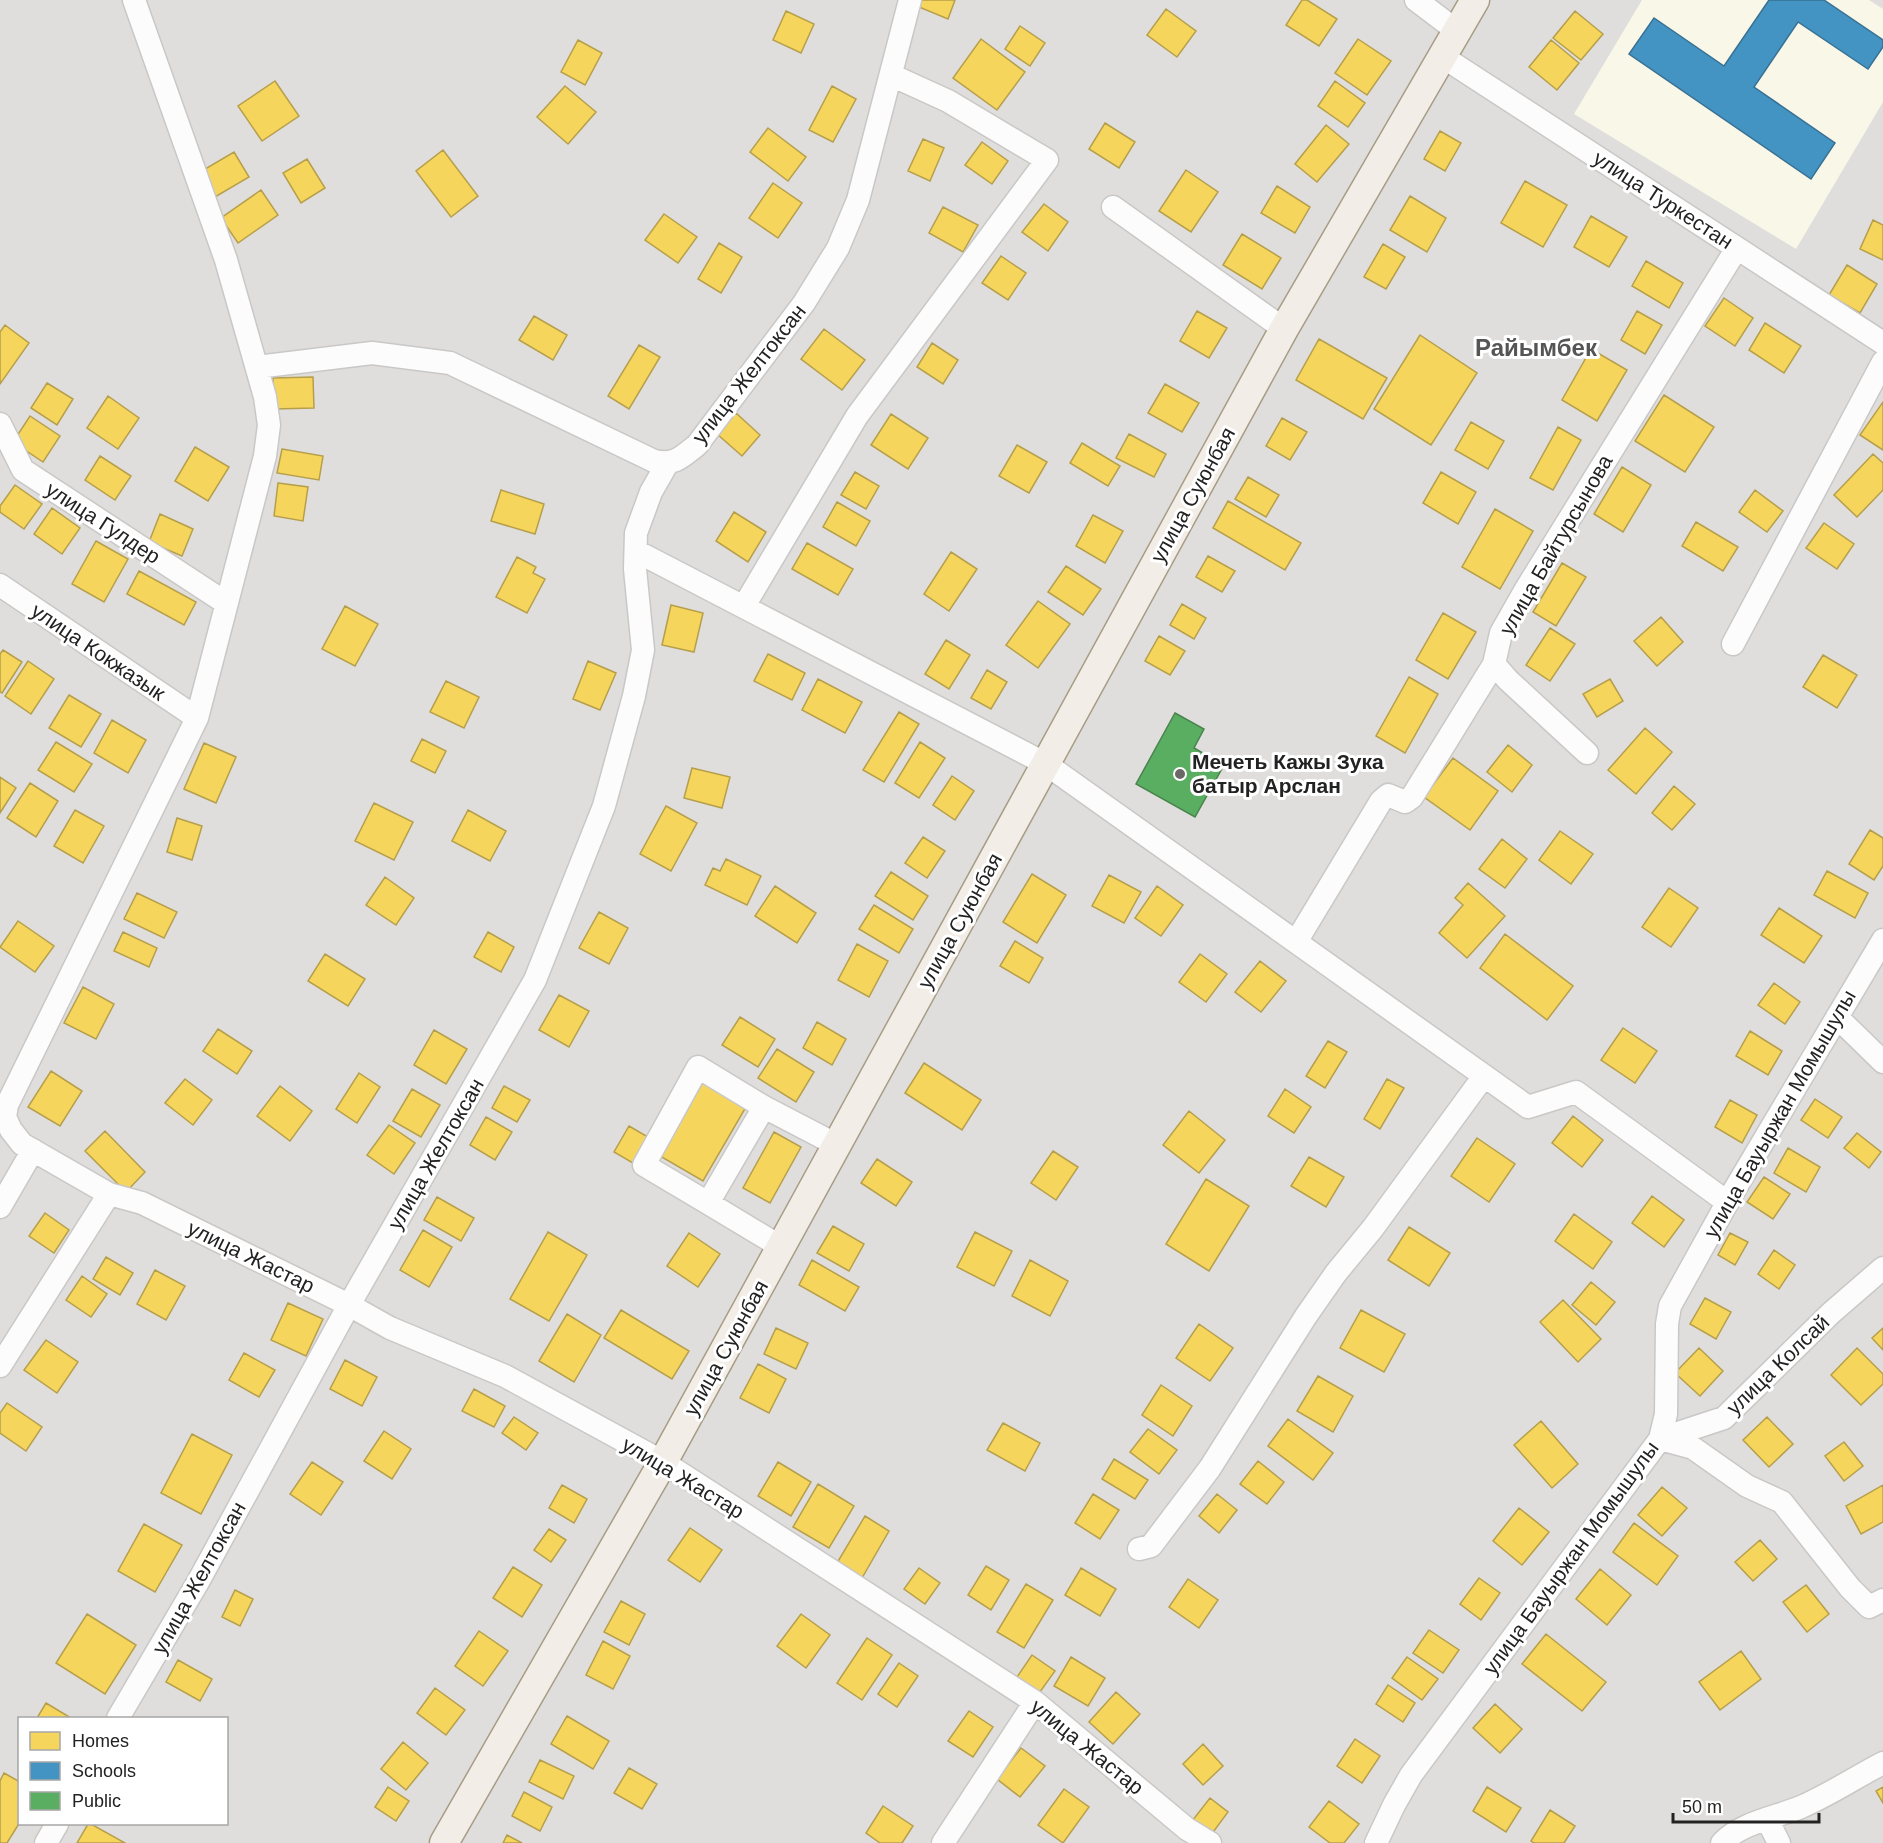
<svg xmlns="http://www.w3.org/2000/svg" width="1883" height="1843" viewBox="0 0 1883 1843" font-family="Helvetica,sans-serif">
<style>
.residential{fill:#dfdedc;fill-rule:evenodd}
.education{fill:#f8f7e8}
.homes{fill:#f6d55c;stroke:#b69f4b;stroke-width:1.5}
.schools{fill:#4393c3;stroke:#397193;stroke-width:1.5}
.public{fill:#5aae61;stroke:#49844e;stroke-width:1.5}
.lines{fill:none;stroke-linecap:round;stroke-linejoin:round}
.minor-casing{stroke:#c9c8c7;stroke-width:25}
.major-casing{stroke:#a79c86;stroke-width:31}
.minor{stroke:#fdfcfc;stroke-width:22}
.major{stroke:#f3ede7;stroke-width:28}
.poi-dot{fill:#6a6968;stroke:#fff;stroke-width:2}
.labels{text-anchor:middle;stroke-width:6;stroke-linejoin:round;paint-order:stroke}
.street-label{font-size:21px;fill:#222;stroke:#fff}
.poi-label{font-size:21px;font-weight:bold;fill:#222;stroke:#fff;text-anchor:start}
.quarter-label{font-size:24px;font-weight:bold;fill:#555;stroke:#fff}
</style>
<rect width="100%" height="100%" fill="#f0eeeb"/>
<path class="residential" d="M0,0H1883V1843H0ZM20,1718H226V1824H20Z"/>
<path class="education" d="M1642,0H1869L1883,9V102L1796,249L1574,114Z"/>
<path class="homes" d="M917,0H955L948,19L914,5Z
M1302,0H1307L1337,19L1319,46L1286,25Z
M1166,9L1196,31L1177,57L1147,35Z
M786,11L814,24L801,53L773,40Z
M1575,11L1603,34L1581,60L1553,38Z
M1020,26L1045,43L1030,66L1005,49Z
M981,39L1025,72L997,110L953,78Z
M1358,39L1391,61L1367,95L1335,73Z
M578,40L602,53L585,85L561,72Z
M1551,40L1579,63L1557,90L1529,67Z
M275,81L299,116L262,141L238,106Z
M1335,81L1365,103L1348,127L1318,106Z
M565,86L596,112L568,144L537,117Z
M832,86L856,99L833,142L809,130Z
M1105,123L1135,142L1119,168L1089,149Z
M1326,125L1349,144L1317,182L1295,164Z
M768,128L806,157L788,181L750,152Z
M1440,131L1461,143L1445,171L1424,159Z
M923,139L944,148L930,181L908,171Z
M982,142L1008,161L992,184L965,165Z
M443,150L478,196L451,217L416,171Z
M234,152L249,177L215,197L200,172Z
M307,159L325,188L301,203L283,173Z
M1186,170L1218,192L1191,232L1159,211Z
M1525,181L1567,205L1543,247L1501,223Z
M773,183L802,203L778,238L749,218Z
M1277,186L1310,207L1295,233L1261,213Z
M261,190L278,215L238,243L221,218Z
M1410,196L1446,218L1427,252L1390,230Z
M1044,204L1068,222L1048,251L1022,232Z
M943,207L978,225L963,252L929,233Z
M664,214L697,237L678,263L645,240Z
M1591,216L1627,237L1609,267L1574,247Z
M1873,220L1883,225V260L1860,249Z
M1242,234L1281,258L1262,289L1223,265Z
M719,243L742,257L721,293L698,279Z
M1383,244L1405,257L1386,289L1364,277Z
M1001,256L1026,273L1008,300L982,283Z
M1646,261L1683,283L1669,308L1632,286Z
M1847,265L1877,284L1860,313L1829,295Z
M1724,298L1753,318L1735,346L1705,326Z
M1197,311L1227,328L1209,358L1180,341Z
M1637,311L1662,325L1645,354L1621,340Z
M534,316L567,335L553,360L519,340Z
M1765,323L1801,346L1784,373L1749,350Z
M5,325L29,343L0,384V332Z
M824,329L865,360L842,390L801,359Z
M1420,335L1477,373L1431,445L1374,409Z
M1319,339L1387,378L1363,419L1296,380Z
M932,343L958,360L943,384L917,367Z
M639,345L660,357L629,409L608,396Z
M1591,349L1627,370L1597,421L1562,400Z
M313,377L314,408L274,409L273,378Z
M47,383L73,399L57,425L31,408Z
M1165,384L1199,403L1182,432L1148,413Z
M1664,395L1714,427L1685,472L1635,441Z
M108,396L139,418L118,449L87,428Z
M1883,402V450L1860,435Z
M736,413L760,435L742,456L717,434Z
M891,414L928,438L908,469L871,445Z
M30,416L60,436L43,462L13,442Z
M1282,418L1307,432L1290,460L1266,446Z
M1471,422L1504,441L1488,469L1455,450Z
M1558,427L1581,440L1553,490L1530,478Z
M1129,434L1166,454L1154,477L1116,458Z
M1082,443L1120,466L1108,486L1070,463Z
M1017,445L1047,462L1029,493L999,476Z
M195,447L229,467L208,501L175,481Z
M282,449L323,456L319,480L277,473Z
M1873,454L1883,463V490L1857,517L1834,495Z
M100,456L131,476L115,500L85,480Z
M1622,467L1651,485L1623,532L1594,514Z
M855,472L879,486L866,509L841,495Z
M1441,472L1476,492L1458,524L1423,503Z
M1248,477L1279,495L1266,517L1235,499Z
M278,483L308,487L303,521L274,516Z
M15,485L42,504L24,529L0,512V506Z
M501,490L544,504L535,534L491,521Z
M1755,490L1783,511L1767,532L1739,512Z
M1228,501L1301,543L1285,570L1213,528Z
M837,502L870,521L856,546L823,527Z
M52,508L80,528L62,554L34,534Z
M1495,509L1533,531L1500,589L1462,567Z
M734,512L766,532L748,562L716,541Z
M160,514L193,529L182,556L149,542Z
M1093,515L1123,531L1105,563L1076,546Z
M1696,522L1738,547L1723,571L1682,546Z
M1824,523L1854,544L1837,569L1806,548Z
M96,541L128,559L104,602L72,584Z
M807,543L853,569L838,595L792,569Z
M951,552L977,569L949,611L924,594Z
M1208,556L1235,571L1222,592L1196,577Z
M517,557L536,567L533,573L545,579L527,613L496,597Z
M1562,563L1586,577L1556,626L1533,612Z
M1066,566L1101,589L1083,615L1048,592Z
M139,571L196,602L184,625L127,594Z
M1038,601L1070,624L1038,668L1006,645Z
M1182,604L1206,618L1194,639L1170,625Z
M671,605L703,613L694,652L662,645Z
M345,606L378,624L355,666L322,649Z
M1443,613L1476,632L1448,679L1416,660Z
M1661,617L1683,642L1657,666L1634,641Z
M1550,628L1575,644L1550,681L1526,665Z
M1159,636L1185,651L1170,675L1145,661Z
M946,640L970,655L949,689L925,674Z
M3,650L22,662L2,693L0,692V654Z
M768,654L805,673L792,700L754,681Z
M1823,655L1857,675L1837,708L1803,687Z
M28,661L54,679L31,714L5,696Z
M588,661L616,673L600,710L573,699Z
M987,670L1007,682L991,709L971,698Z
M1409,677L1438,694L1405,753L1376,736Z
M818,679L862,702L845,733L802,710Z
M1610,679L1623,701L1597,717L1583,694Z
M446,681L479,697L464,728L430,712Z
M69,695L101,714L81,747L49,728Z
M899,712L919,724L884,782L863,770Z
M112,720L146,740L128,773L94,753Z
M1645,728L1672,752L1636,794L1608,770Z
M422,739L446,751L435,773L411,761Z
M56,742L92,764L74,792L38,770Z
M920,742L945,758L919,798L895,783Z
M204,743L236,757L216,803L184,789Z
M1508,745L1532,765L1512,792L1487,772Z
M1453,758L1498,791L1470,830L1424,797Z
M692,768L730,777L722,808L684,798Z
M952,776L974,791L955,820L933,805Z
M0,777L16,788L0,813Z
M30,783L58,801L36,837L7,818Z
M1674,786L1695,804L1672,830L1652,813Z
M374,803L413,822L394,860L355,841Z
M666,806L697,823L671,871L640,854Z
M75,810L104,826L83,863L54,846Z
M468,810L506,831L490,861L452,841Z
M177,818L202,826L192,860L167,852Z
M1870,830L1883,838V866L1874,880L1849,864Z
M1560,831L1593,854L1571,884L1539,860Z
M923,837L945,851L927,878L905,863Z
M1502,839L1527,859L1505,888L1479,869Z
M726,859L761,876L747,905L705,885L713,868L720,871Z
M1827,871L1868,893L1855,918L1814,895Z
M891,872L928,896L913,920L875,896Z
M1032,874L1066,895L1037,943L1003,922Z
M1109,875L1141,892L1124,923L1092,906Z
M385,877L414,898L396,925L366,905Z
M1468,883L1505,916L1467,958L1439,933L1463,905L1455,898Z
M775,886L816,913L797,943L755,916Z
M1157,886L1183,905L1161,936L1135,918Z
M1669,888L1698,908L1671,947L1642,927Z
M137,893L177,912L164,938L124,919Z
M874,905L913,929L899,953L859,929Z
M1779,908L1822,936L1804,963L1761,935Z
M599,912L628,928L609,964L579,948Z
M18,921L54,946L35,972L0,947Z
M123,932L157,948L149,967L114,951Z
M488,932L514,947L501,972L474,957Z
M1505,934L1573,986L1547,1020L1480,968Z
M1015,941L1043,958L1029,983L1000,966Z
M857,944L888,961L869,997L838,980Z
M325,954L365,979L348,1006L308,981Z
M1200,954L1227,974L1206,1002L1179,982Z
M1260,961L1286,981L1261,1012L1235,992Z
M1774,983L1800,1002L1785,1024L1758,1005Z
M83,987L114,1004L96,1039L64,1023Z
M559,995L589,1011L569,1047L539,1030Z
M740,1017L775,1039L758,1067L722,1045Z
M817,1022L846,1039L832,1065L803,1048Z
M1623,1028L1657,1051L1635,1083L1601,1060Z
M218,1029L252,1051L237,1074L203,1051Z
M434,1030L467,1049L446,1084L414,1065Z
M1750,1031L1782,1051L1768,1075L1736,1056Z
M1328,1041L1347,1052L1325,1088L1306,1076Z
M777,1049L814,1072L796,1102L758,1078Z
M924,1063L981,1100L962,1130L905,1093Z
M51,1071L82,1091L60,1126L28,1107Z
M359,1073L380,1087L357,1123L336,1109Z
M185,1079L212,1100L193,1125L165,1103Z
M1387,1079L1404,1088L1380,1129L1364,1119Z
M703,1082L746,1107L703,1181L660,1156Z
M280,1086L312,1111L290,1141L257,1116Z
M504,1086L530,1100L517,1122L492,1108Z
M412,1089L440,1105L421,1137L393,1121Z
M1285,1089L1311,1107L1294,1133L1268,1116Z
M1815,1099L1842,1117L1828,1138L1801,1120Z
M1730,1100L1757,1115L1742,1143L1715,1127Z
M1189,1111L1225,1140L1199,1173L1163,1145Z
M1573,1116L1603,1140L1582,1167L1552,1143Z
M486,1117L512,1132L495,1160L470,1145Z
M389,1125L415,1143L394,1174L367,1155Z
M629,1126L653,1140L638,1166L614,1152Z
M105,1131L145,1172L126,1192L85,1151Z
M774,1132L801,1147L770,1203L743,1188Z
M1857,1133L1881,1152L1869,1168L1844,1148Z
M1477,1138L1515,1164L1489,1202L1451,1176Z
M1788,1148L1820,1167L1806,1192L1774,1173Z
M1053,1151L1078,1167L1056,1200L1031,1183Z
M1309,1157L1344,1177L1326,1207L1291,1186Z
M877,1159L912,1182L896,1206L861,1183Z
M1764,1177L1790,1194L1773,1219L1747,1202Z
M1206,1179L1249,1206L1209,1271L1166,1244Z
M1652,1196L1684,1220L1664,1247L1632,1223Z
M437,1197L474,1218L461,1241L424,1220Z
M45,1213L69,1230L54,1253L29,1236Z
M1574,1214L1612,1242L1593,1269L1555,1241Z
M833,1226L864,1244L849,1271L817,1253Z
M1409,1227L1450,1253L1429,1286L1388,1260Z
M423,1230L452,1247L429,1287L400,1270Z
M548,1232L587,1255L549,1321L510,1299Z
M975,1232L1012,1251L994,1286L957,1267Z
M689,1233L720,1254L698,1287L667,1266Z
M1730,1233L1748,1242L1735,1265L1718,1255Z
M1774,1250L1795,1265L1779,1289L1758,1274Z
M106,1257L133,1273L120,1295L93,1279Z
M812,1260L859,1287L845,1311L799,1285Z
M1030,1260L1068,1281L1050,1316L1012,1296Z
M155,1270L185,1286L166,1320L137,1304Z
M82,1276L107,1294L91,1317L66,1300Z
M1591,1282L1615,1302L1596,1325L1572,1305Z
M1705,1298L1731,1312L1716,1339L1690,1324Z
M1563,1300L1601,1339L1578,1362L1540,1322Z
M288,1303L323,1319L306,1356L271,1340Z
M621,1310L689,1351L672,1379L604,1338Z
M1361,1310L1405,1334L1384,1372L1340,1348Z
M567,1314L601,1335L574,1382L539,1361Z
M1199,1324L1233,1348L1210,1381L1176,1358Z
M776,1328L808,1343L796,1369L764,1354Z
M1883,1328V1350L1872,1338Z
M46,1340L78,1362L57,1393L24,1370Z
M1699,1348L1723,1371L1700,1396L1675,1373Z
M1857,1348L1883,1374V1384L1861,1405L1831,1375Z
M244,1353L275,1370L259,1397L229,1380Z
M345,1360L377,1377L362,1406L330,1389Z
M758,1364L786,1379L769,1413L740,1398Z
M1318,1376L1353,1396L1333,1432L1297,1411Z
M1161,1385L1192,1406L1173,1436L1142,1415Z
M474,1389L505,1406L494,1427L462,1411Z
M7,1403L42,1427L26,1451L0,1433V1413Z
M514,1417L538,1433L526,1450L502,1433Z
M1767,1417L1793,1444L1769,1467L1743,1440Z
M1288,1419L1333,1453L1313,1480L1268,1446Z
M1541,1421L1578,1464L1552,1488L1514,1445Z
M1003,1423L1040,1443L1025,1471L987,1450Z
M1148,1429L1177,1450L1159,1474L1130,1452Z
M384,1431L411,1449L392,1479L364,1461Z
M192,1434L232,1455L201,1514L161,1493Z
M1844,1442L1863,1466L1844,1481L1825,1456Z
M1114,1459L1148,1480L1135,1499L1102,1479Z
M1258,1461L1284,1482L1267,1504L1240,1484Z
M312,1462L343,1482L321,1515L290,1494Z
M778,1462L811,1482L791,1516L758,1496Z
M818,1484L854,1506L829,1548L793,1527Z
M562,1485L587,1499L574,1523L549,1508Z
M1883,1485V1522L1861,1534L1846,1506Z
M1662,1487L1687,1508L1662,1536L1638,1515Z
M1093,1494L1119,1510L1100,1539L1075,1523Z
M1217,1494L1237,1510L1219,1533L1199,1516Z
M1519,1508L1549,1532L1522,1565L1493,1541Z
M865,1516L889,1531L862,1578L837,1563Z
M1634,1523L1678,1556L1657,1585L1613,1552Z
M144,1524L182,1545L155,1592L118,1571Z
M690,1528L722,1550L700,1582L668,1560Z
M549,1529L566,1540L551,1562L534,1550Z
M1760,1540L1777,1559L1753,1581L1735,1562Z
M986,1566L1009,1580L991,1610L968,1595Z
M513,1567L542,1585L522,1617L493,1598Z
M919,1568L940,1583L925,1604L904,1589Z
M1081,1568L1116,1589L1100,1616L1065,1595Z
M1600,1569L1631,1595L1607,1625L1576,1599Z
M1479,1578L1500,1593L1481,1620L1460,1604Z
M1188,1579L1218,1600L1199,1628L1169,1607Z
M1026,1584L1053,1600L1024,1648L997,1632Z
M1806,1585L1829,1614L1807,1632L1783,1602Z
M235,1590L253,1599L240,1626L222,1617Z
M621,1601L645,1614L629,1645L604,1632Z
M87,1614L136,1645L105,1694L56,1663Z
M801,1614L830,1635L806,1668L777,1646Z
M1429,1630L1459,1650L1443,1673L1413,1653Z
M479,1631L508,1651L483,1686L455,1666Z
M1546,1634L1606,1682L1582,1711L1522,1664Z
M867,1638L892,1655L862,1700L837,1683Z
M603,1641L630,1656L613,1689L586,1675Z
M1741,1651L1761,1679L1720,1710L1699,1682Z
M1032,1655L1055,1671L1037,1696L1015,1680Z
M1071,1657L1105,1678L1088,1706L1054,1686Z
M1407,1657L1438,1679L1422,1700L1392,1678Z
M178,1660L212,1679L200,1701L166,1682Z
M899,1663L918,1676L897,1707L878,1694Z
M1388,1685L1415,1703L1403,1722L1376,1704Z
M435,1688L465,1710L446,1735L417,1713Z
M1116,1692L1140,1714L1113,1744L1089,1722Z
M46,1703L71,1718H37Z
M1495,1704L1522,1729L1500,1753L1473,1728Z
M969,1711L993,1727L973,1757L948,1741Z
M567,1716L609,1741L593,1769L551,1744Z
M1355,1739L1380,1756L1362,1783L1337,1766Z
M403,1742L428,1763L406,1790L381,1769Z
M1203,1744L1223,1766L1203,1785L1183,1764Z
M1021,1748L1045,1766L1020,1797L997,1779Z
M540,1760L574,1776L563,1799L529,1782Z
M629,1768L657,1784L642,1809L614,1793Z
M4,1773L20,1782V1822L7,1843H0V1781Z
M388,1787L409,1801L396,1821L375,1807Z
M1487,1787L1521,1808L1506,1832L1473,1811Z
M1883,1787V1803L1876,1791Z
M1064,1789L1089,1807L1063,1843L1038,1825Z
M524,1792L552,1807L540,1831L512,1816Z
M1210,1798L1228,1812L1211,1835L1192,1821Z
M1329,1801L1359,1824L1344,1843H1330L1309,1827Z
M883,1806L913,1826L902,1843H880L866,1833Z
M1550,1810L1575,1826L1564,1843H1534L1531,1841Z
M88,1824H91L125,1843H77Z
M507,1835L522,1843H503Z"/>
<path class="schools" d="M1769,0H1824L1883,40V47L1868,69L1798,22L1754,87L1835,143L1811,179L1629,54L1654,18L1724,66Z"/>
<path class="public" d="M1175,713L1204,729L1194,748L1224,765L1195,817L1136,784Z"/>
<g class="lines">
<defs>
<path id="minor" d="M134,0L226,260L265,397L269,425L265,456L197,718L7,1105L5,1117L11,1130L22,1144L109,1194L142,1203L349,1305L390,1328L505,1376L663,1462L1035,1702L1187,1829L1210,1843
M1416,0L1457,31
M1443,57L1883,343
M1113,207L1284,329
M257,367L372,353L450,363L654,461C674,466 682,457 697,445L804,303L838,248L858,200L910,0
M0,424L23,470L226,603
M636,551L1046,764L1528,1107L1576,1092L1727,1202
M0,585L197,718
M744,606L857,416L1047,160L948,101L891,75
M1733,644L1883,362
M1494,664L1508,680L1587,753
M1296,942L1381,801L1388,795L1405,802L1412,797L1494,664L1501,633L1526,589L1737,248
M1837,1017L1883,1062
M708,1203L644,1165L698,1067L764,1107
M0,1207L33,1150
M781,1247L708,1203L764,1107L837,1145
M0,1366L109,1194
M1660,1439L1693,1448L1747,1486L1782,1502L1850,1588L1869,1607L1883,1600
M1660,1439L1724,1418L1831,1313L1883,1268
M1139,1549L1151,1546L1210,1468L1306,1316L1336,1273L1373,1228L1484,1076
M118,1718L198,1582L349,1305L535,980L604,806L634,696L643,650L635,569L636,533L651,492L667,464
M1767,1819L1779,1843
M46,1843L57,1824
M943,1843L1035,1702
M1376,1843L1394,1805L1411,1775L1660,1439L1666,1414L1667,1324L1670,1306L1732,1194L1883,940
M1722,1843C1740,1823 1777,1817 1801,1807C1829,1795 1856,1777 1883,1763"/>
<path id="major" d="M444,1843L663,1462L1284,329L1475,0"/>
</defs>
<use href="#minor" class="minor-casing"/>
<use href="#major" class="major-casing"/>
<use href="#minor" class="minor"/>
<use href="#major" class="major"/>
</g>
<circle class="poi-dot" cx="1180" cy="774" r="6"/>
<g class="labels">
<g class="street-label">
<text transform="translate(1663 200) rotate(33)" y="7">улица Туркестан</text>
<text transform="translate(749 374) rotate(-52)" y="7">улица Желтоксан</text>
<text transform="translate(1193 495) rotate(-61)" y="7">улица Суюнбая</text>
<text transform="translate(103 523) rotate(33)" y="7">улица Гулдер</text>
<text transform="translate(1556 545) rotate(-60)" y="7">улица Байтурсынова</text>
<text transform="translate(98 652) rotate(34)" y="7">улица Кокжазык</text>
<text transform="translate(960 921) rotate(-61)" y="7">улица Суюнбая</text>
<text transform="translate(1780 1114) rotate(-60)" y="7">улица Бауыржан Момышулы</text>
<text transform="translate(436 1154) rotate(-60)" y="7">улица Желтоксан</text>
<text transform="translate(251 1257) rotate(26)" y="7">улица Жастар</text>
<text transform="translate(726 1348) rotate(-61)" y="7">улица Суюнбая</text>
<text transform="translate(1778 1365) rotate(-44)" y="7">улица Колсай</text>
<text transform="translate(683 1478) rotate(31)" y="7">улица Жастар</text>
<text transform="translate(1571 1558) rotate(-54)" y="7">улица Бауыржан Момышулы</text>
<text transform="translate(199 1578) rotate(-61)" y="7">улица Желтоксан</text>
<text transform="translate(1087 1747) rotate(39)" y="7">улица Жастар</text>
</g>
<g class="poi-label">
<text x="1192" y="769">Мечеть Кажы Зука<tspan x="1192" dy="24">батыр Арслан</tspan></text>
</g>
<g class="quarter-label">
<text x="1536" y="356">Райымбек</text>
</g>
</g>
<rect x="18" y="1717" width="210" height="108" fill="#ffffff" stroke="#a7a7a7" stroke-width="1.5"/>
<rect x="30" y="1732" width="30" height="18" fill="#f6d55c" stroke="#a7a7a7" stroke-width="1.5"/>
<text x="72" y="1747" font-size="18" fill="#222222">Homes</text>
<rect x="30" y="1762" width="30" height="18" fill="#4393c3" stroke="#a7a7a7" stroke-width="1.5"/>
<text x="72" y="1777" font-size="18" fill="#222222">Schools</text>
<rect x="30" y="1792" width="30" height="18" fill="#5aae61" stroke="#a7a7a7" stroke-width="1.5"/>
<text x="72" y="1807" font-size="18" fill="#222222">Public</text>
<path d="M1673 1813v9h146v-9" fill="none" stroke="#222222" stroke-width="3"/>
<text x="1682" y="1813" font-size="18" fill="#222222" stroke="#ffffff" stroke-width="4.5" paint-order="stroke">50 m</text>
</svg>
